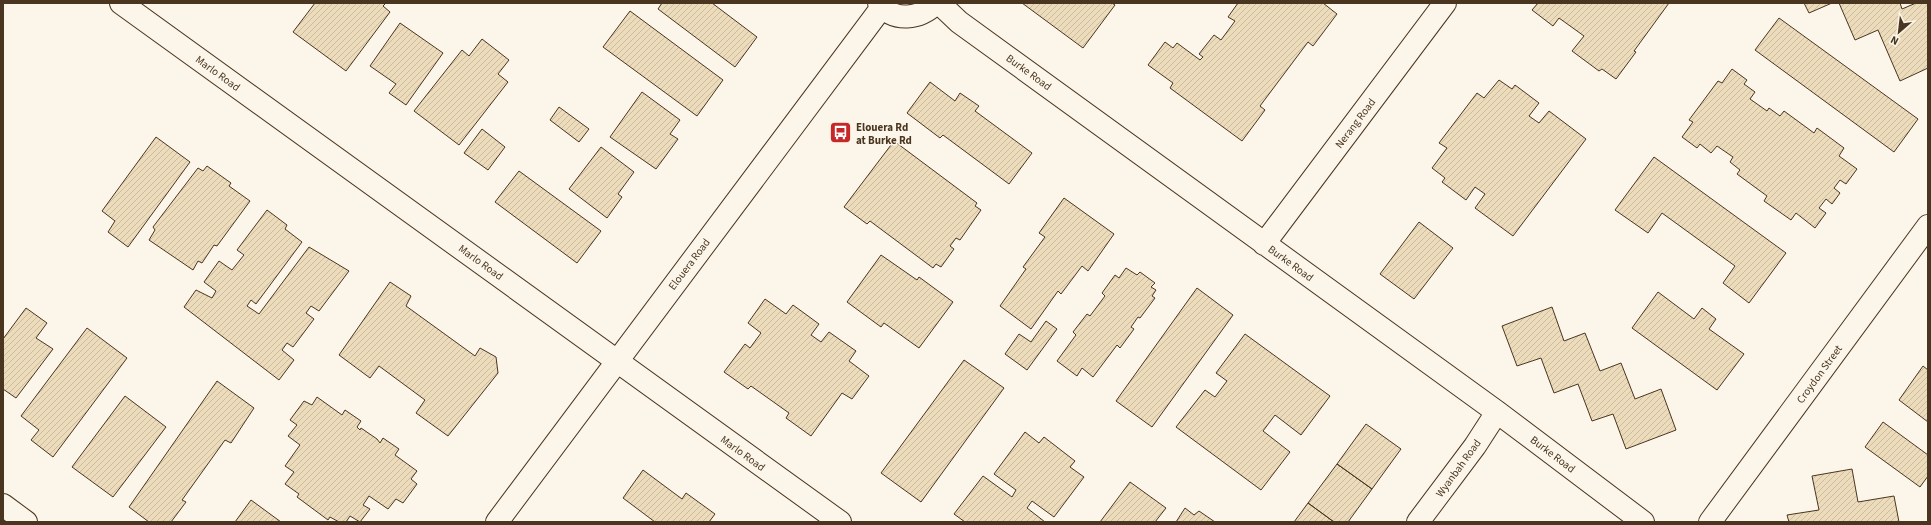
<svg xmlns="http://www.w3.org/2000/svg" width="1931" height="525" viewBox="0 0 1931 525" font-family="'Source Sans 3',sans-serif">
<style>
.building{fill:url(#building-hatch);stroke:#4a3520}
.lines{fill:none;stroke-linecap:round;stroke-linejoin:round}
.street-casing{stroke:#4a3520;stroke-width:24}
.secondary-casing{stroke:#4a3520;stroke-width:24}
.street{stroke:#fbf6e9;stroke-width:22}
.secondary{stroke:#fbf6e9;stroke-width:22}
.labels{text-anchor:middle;stroke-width:3;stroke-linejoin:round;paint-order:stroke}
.street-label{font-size:11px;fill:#4a3520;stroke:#fbf6e9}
.poi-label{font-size:11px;font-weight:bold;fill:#4a3520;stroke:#fbf6e9;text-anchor:start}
</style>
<defs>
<pattern id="building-hatch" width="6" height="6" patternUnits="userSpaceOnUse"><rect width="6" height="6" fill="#ecdcbc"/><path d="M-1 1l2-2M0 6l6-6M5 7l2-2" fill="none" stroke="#ccbda1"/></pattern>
</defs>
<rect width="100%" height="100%" fill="#fbf6e9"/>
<path class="building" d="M315,3H386L383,6L390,12L346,71L293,32Z
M662,3H712L757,37L735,67L658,9Z
M1022,3H1112L1115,5L1083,48Z
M1238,3H1323L1337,14L1313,46L1308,42L1260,106L1265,110L1242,141L1170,88L1173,83L1148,65L1165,42L1173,48L1177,43L1200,60L1203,57L1199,54L1214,35L1221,40L1235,21L1228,17Z
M1538,3H1669L1634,51L1636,52L1616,79L1602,69L1599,71L1572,51L1584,36L1559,18L1553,26L1532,10Z
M1804,3H1832L1809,13Z
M1839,3H1900L1902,9L1916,3H1928V68L1900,81L1878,30L1855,40Z
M630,11L723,80L697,116L603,47Z
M1779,18L1918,119L1894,152L1755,50Z
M400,23L443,53L406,105L389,93L396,84L370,66Z
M482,39L509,60L498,74L508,82L459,145L414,111L462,50L469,56Z
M1732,69L1747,80L1744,84L1755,92L1750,99L1767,111L1769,108L1780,116L1784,111L1814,133L1817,128L1844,148L1839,156L1857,169L1846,184L1840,180L1834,188L1840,193L1832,204L1826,199L1819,208L1826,213L1815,228L1796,213L1791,220L1764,201L1767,196L1737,174L1740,170L1730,162L1733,157L1717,146L1711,153L1700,144L1697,148L1682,137L1693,122L1689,120L1718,81L1722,83Z
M1499,80L1512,89L1515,85L1539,103L1529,116L1539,123L1549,111L1586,139L1513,236L1475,208L1485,194L1475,187L1466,200L1442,182L1445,178L1432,168L1447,148L1439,143L1477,93L1484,98Z
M930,82L955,101L960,93L979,106L975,111L1032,153L1009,184L943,135L940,138L907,113Z
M642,92L680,120L670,134L678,139L656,169L610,137Z
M559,107L589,129L579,142L550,120Z
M482,129L505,147L488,170L464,153Z
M156,137L190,162L128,247L108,232L115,221L102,211Z
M894,141L977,203L975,206L981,210L960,240L956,238L950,246L954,249L941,267L936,264L933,268L870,221L867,224L844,207Z
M601,147L634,172L618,194L622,197L607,218L569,189Z
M1654,157L1786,253L1749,303L1723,283L1735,266L1662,213L1648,233L1615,210Z
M207,166L231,183L229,186L250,201L217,246L214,245L202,263L198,261L193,270L149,240L155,230L153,227L198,168L203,171Z
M519,171L601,231L577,263L495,202Z
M1064,198L1114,234L1088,271L1082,266L1061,294L1058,291L1031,329L1000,306L1026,269L1023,267L1045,237L1039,233Z
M267,210L287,225L285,229L302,242L256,304L251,300L247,306L259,314L309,247L349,271L319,311L311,306L306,313L314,319L293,347L287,343L282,350L294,360L279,380L184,307L196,290L212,298L216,291L204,282L219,261L232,270L244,255L237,250Z
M1419,222L1453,248L1414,299L1380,274Z
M881,255L917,280L919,277L953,302L919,348L884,323L881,327L847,302Z
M1126,268L1137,275L1140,272L1155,283L1151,287L1156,290L1152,296L1155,298L1140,318L1138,317L1131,327L1134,329L1120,348L1117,345L1093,377L1082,368L1077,376L1057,361L1076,335L1073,332L1087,314L1090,316L1105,296L1102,293L1115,275L1119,278Z
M390,282L411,296L406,306L475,356L480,348L496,357L498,373L448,436L416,413L425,400L379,366L370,378L339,355Z
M1197,288L1233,315L1152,427L1116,401Z
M1658,292L1694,319L1702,308L1716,319L1709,329L1744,354L1717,390L1632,328Z
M765,299L786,314L793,305L819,324L811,335L821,342L829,332L856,351L849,361L869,376L852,399L842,393L811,436L786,418L789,413L751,386L748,389L724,372L745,344L750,348L761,333L748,323Z
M1552,307L1564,341L1585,333L1600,371L1621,363L1635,399L1661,389L1676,430L1626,449L1613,414L1592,421L1578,384L1554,393L1541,358L1517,366L1502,326Z
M26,308L47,323L36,338L53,349L16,398L3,389V339Z
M1046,321L1057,329L1027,370L1005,354L1019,334L1031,342Z
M87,328L127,358L53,457L31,440L39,430L21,416Z
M1245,334L1330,396L1301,435L1275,415L1263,431L1290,452L1261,490L1176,427L1205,390L1215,397L1227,381L1216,373Z
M964,360L1004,388L921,502L881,473Z
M1923,366L1928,370V422L1899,400Z
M217,381L254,408L231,443L225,440L182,500L186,502L171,522H149L129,507Z
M125,396L166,427L113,497L72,467Z
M317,397L342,415L345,410L361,421L357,427L360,430L361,428L377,439L380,443L383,438L399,449L395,455L417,471L411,479L417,484L403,503L396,499L388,509L369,496L363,505L370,509L360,522L350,516L346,522H339L330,517L328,520L297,497L299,494L285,484L294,472L285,466L300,445L288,436L297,425L290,420L304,401L312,405Z
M1883,422L1928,455V476L1920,487L1865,447Z
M1366,424L1401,449L1372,489L1337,464Z
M1025,432L1039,443L1044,437L1075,461L1070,467L1084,477L1054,517L1032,501L1027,508L1045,522H965L954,514L983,476L1012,497L1016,490L994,474Z
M1337,464L1372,489L1348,522H1334L1308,503Z
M1852,469L1858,502L1894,496L1899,522H1789L1787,515L1819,510L1812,476Z
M643,470L682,499L686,493L715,514L709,522H655L623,498Z
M1130,482L1166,508L1155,522H1100Z
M251,500L281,522H235Z
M1308,503L1334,522H1294Z
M1185,508L1194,515L1199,511L1215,522H1176Z"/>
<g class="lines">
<defs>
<path id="street" d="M121,3L840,522
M939,3L959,22L1497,412L1643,522
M1264,244L1445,3
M1418,522L1475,446L1497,412
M1710,522L1928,226"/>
<path id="secondary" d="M879,3C894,23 920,19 936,3
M3,505L26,522
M497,522L882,7"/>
</defs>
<use href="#street" class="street-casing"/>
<use href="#secondary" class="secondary-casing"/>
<use href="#street" class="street"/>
<use href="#secondary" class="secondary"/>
</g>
<defs>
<symbol id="bus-square" viewBox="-11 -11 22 22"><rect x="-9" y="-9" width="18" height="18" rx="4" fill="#c62828" stroke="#fbf6e9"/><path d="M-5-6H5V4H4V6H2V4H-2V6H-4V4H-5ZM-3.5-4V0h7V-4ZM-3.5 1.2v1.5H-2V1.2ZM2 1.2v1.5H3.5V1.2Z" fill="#fff"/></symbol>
</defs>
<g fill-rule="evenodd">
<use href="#bus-square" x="828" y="120" width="25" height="25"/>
</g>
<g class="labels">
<g class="street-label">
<text transform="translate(1029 72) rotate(36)" y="4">Burke Road</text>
<text transform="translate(218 73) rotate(36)" y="4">Marlo Road</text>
<text transform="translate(1355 123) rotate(-53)" y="4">Nerang Road</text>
<text transform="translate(481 262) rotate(36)" y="4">Marlo Road</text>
<text transform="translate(1291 263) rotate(36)" y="4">Burke Road</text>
<text transform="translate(689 264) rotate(-53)" y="4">Elouera Road</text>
<text transform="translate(1819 374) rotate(-54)" y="4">Croydon Street</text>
<text transform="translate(743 453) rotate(36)" y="4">Marlo Road</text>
<text transform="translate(1553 454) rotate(37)" y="4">Burke Road</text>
<text transform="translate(1458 468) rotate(-54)" y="4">Wyanbah Road</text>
</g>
<g class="poi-label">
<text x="856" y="131">Elouera Rd<tspan x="856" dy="13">at Burke Rd</tspan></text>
</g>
</g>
<rect width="1931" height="525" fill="none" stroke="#4a3520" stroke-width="8"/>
<g transform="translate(1899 32) rotate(208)" stroke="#fbf6e9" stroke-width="3" paint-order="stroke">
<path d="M0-3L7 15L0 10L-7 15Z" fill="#4a3520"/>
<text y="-6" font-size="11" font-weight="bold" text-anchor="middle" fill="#4a3520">N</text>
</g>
</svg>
